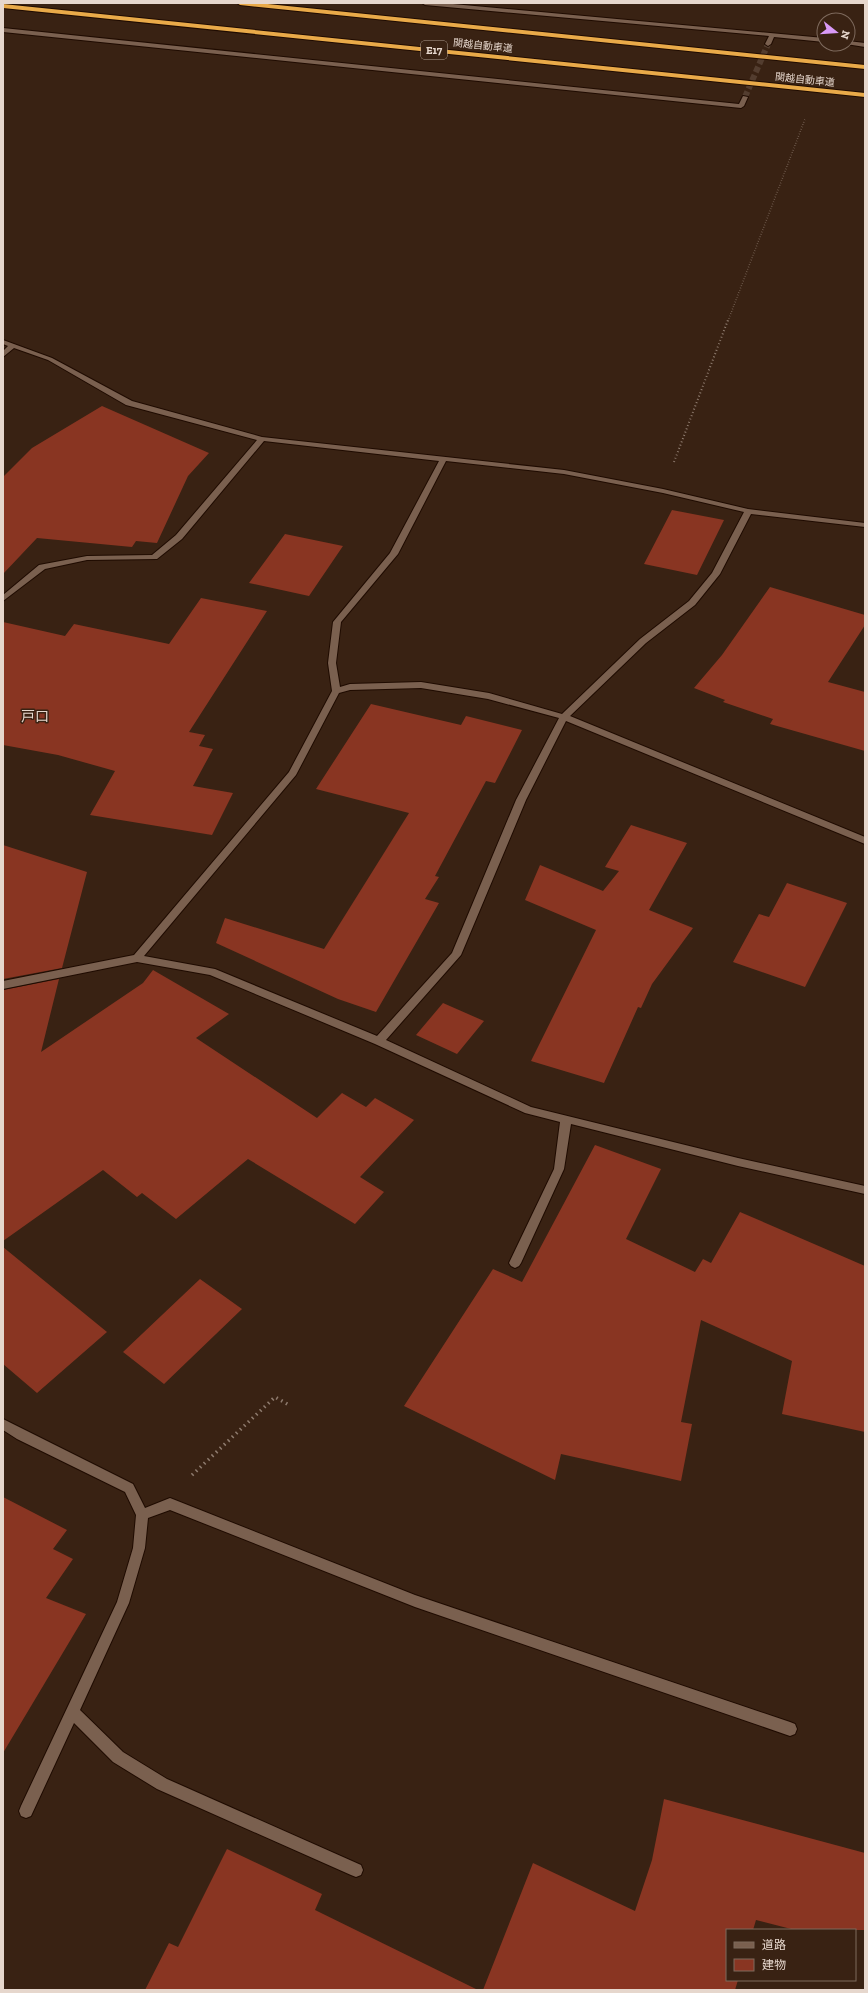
<svg xmlns="http://www.w3.org/2000/svg" width="868" height="1993" viewBox="0 0 868 1993" font-family="'Zilla Slab','Noto Sans JP',serif">
<style>
.building{fill:#893522}
.lines{fill:none;stroke-linecap:round;stroke-linejoin:round}
.minor-tunnel{stroke:#533d2f;stroke-width:6;stroke-dasharray:6 3;stroke-linecap:butt}
.minor-casing{stroke:#1f0b00;stroke-width:2}
.highway-casing{stroke:#1f0b00;stroke-width:2}
.path-far2{stroke:#8e7b6e;stroke-width:1.5;stroke-dasharray:0.5 2;stroke-linecap:butt}
.path-far1{stroke:#8e7b6e;stroke-width:2;stroke-dasharray:1 2.5;stroke-linecap:butt}
.path{stroke:#8e7b6e;stroke-width:3.5;stroke-dasharray:1.5 4;stroke-linecap:butt}
.minor{fill:#7a604f;fill-rule:evenodd}
.highway{fill:#e9aa49;fill-rule:evenodd}
.labels{text-anchor:middle;stroke-width:3;stroke-linejoin:round;paint-order:stroke}
.far-street-label{font-size:10px;fill:#e6d7cd;stroke:#392213}
.shield{fill:#392213;stroke:#b2a195;stroke-width:1}
.shield-label{font-size:11px;font-weight:bold;fill:#e6d7cd}
.quarter-label{font-size:14px;fill:#e6d7cd;stroke:#392213}
</style>
<rect width="100%" height="100%" fill="#392213"/>
<path class="building" d="M102,406L209,453L188,476L157,543L136,541L132,547L37,538L3,574V477L32,448Z
M672,510L724,520L697,575L644,564Z
M285,534L343,546L309,596L249,583Z
M770,587L865,615V625L828,682L865,692V751L770,724L773,719L723,702L725,700L694,688L722,655Z
M201,598L267,611L189,732L205,735L199,746L213,749L193,786L233,793L212,835L90,815L115,771L58,755L3,745V622L65,636L74,624L169,644Z
M371,704L461,725L466,716L522,730L495,783L486,781L435,876L439,877L425,899L439,903L376,1012L338,999L216,943L225,918L324,949L409,813L316,789Z
M631,825L687,843L649,910L693,928L652,984L641,1008L638,1007L604,1083L531,1061L596,930L525,900L540,865L603,891L619,871L605,867Z
M3,845L87,872L62,968L3,979Z
M787,883L847,903L805,987L733,962L759,914L769,917Z
M153,970L229,1014L196,1038L317,1118L342,1093L366,1107L375,1098L414,1120L360,1177L384,1192L355,1224L248,1159L176,1219L142,1193L137,1197L103,1170L3,1241V990L59,979L41,1052L143,983Z
M443,1003L484,1021L457,1054L416,1035Z
M595,1145L661,1169L626,1239L695,1272L703,1259L711,1263L740,1212L865,1266V1432L782,1414L792,1361L701,1320L681,1422L692,1424L681,1481L561,1454L555,1480L404,1406L493,1269L522,1282Z
M3,1247L107,1332L37,1393L3,1364Z
M200,1279L242,1309L164,1384L123,1352Z
M3,1497L67,1530L53,1549L73,1559L46,1598L86,1614L3,1753Z
M664,1799L865,1853V1930H795L756,1920L753,1930H727V1980H738L735,1990H483L533,1863L635,1911L652,1860Z
M227,1849L322,1894L315,1910L478,1990H145L169,1943L178,1947Z"/>
<g class="lines">
<path class="minor-tunnel" d="M745,97L768,44"/>
<defs>
<path id="minor" d="M422,3H442L824,38V42L774,37L771,44L768,46L765,44L769,36L425,5Z
M3,28L739,104L743,96L748,97L744,106L741,108L3,32Z
M848,41L865,43V47L846,44H848Z
M3,340L52,358L132,401L262,437L564,470L663,489L748,509L865,523V527L751,514L720,574L695,605L646,643L570,716L865,837V844L566,721L526,800L461,955L386,1040L531,1107L738,1158L865,1186V1194L738,1166L571,1124L564,1169L521,1263L519,1266L515,1268L511,1266L509,1263L554,1169L560,1122L525,1113L375,1044L210,975L137,962L3,989V981L134,955L289,772L332,691L328,663L333,622L390,553L439,461L264,441L182,539L157,559L87,560L45,569L3,601V595L39,565L87,556L152,555L176,535L257,440L126,405L48,360L14,348L3,357V351L8,346L3,344ZM446,461L564,474L663,493L744,512L712,573L689,601L640,639L562,714L489,693L421,682L350,684L340,687L336,663L341,622L398,554ZM421,688L488,699L559,718L516,800L452,953L377,1036L215,969L144,956L296,775L339,693L350,690Z
M3,1419L133,1484L145,1508L170,1498L415,1595L790,1722L795,1724L797,1729L795,1734L790,1736L415,1607L170,1510L148,1518L145,1548L129,1603L80,1710L123,1752L167,1779L361,1865L363,1870L361,1875L356,1877L351,1875L157,1789L113,1762L74,1723L31,1816L26,1818L21,1816L19,1811L21,1806L117,1602L133,1548L136,1515L125,1492L17,1439L3,1430Z"/>
<path id="highway" d="M237,3H258L865,65V69L240,5Z
M3,4L865,93V97L3,8Z"/>
</defs>
<use href="#minor" class="minor-casing"/>
<use href="#highway" class="highway-casing"/>
<path class="path-far2" d="M728,321L805,119"/>
<path class="path-far1" d="M674,462L728,320"/>
<path class="path" d="M192,1475L275,1397L289,1405"/>
<use href="#minor" class="minor"/>
<use href="#highway" class="highway"/>
</g>
<g class="labels">
<g class="far-street-label">
<text transform="translate(483 45) rotate(6)" y="4">関越自動車道</text>
<text transform="translate(805 79) rotate(6)" y="4">関越自動車道</text>
</g>
<rect class="shield" x="421" y="41" width="26" height="18" rx="3"/>
<g class="shield-label">
<text x="434" y="54">E17</text>
</g>
<g class="quarter-label">
<text x="35" y="721">戸口</text>
</g>
</g>
<rect width="868" height="1993" fill="none" stroke="#e6d7cd" stroke-width="8"/>
<rect x="726" y="1929" width="130" height="52" fill="#392213" stroke="#7e6a5d"/>
<rect x="734" y="1942" width="20" height="6" fill="#7a604f" stroke="#7e6a5d"/>
<text x="762" y="1949" font-size="12" fill="#e6d7cd">道路</text>
<rect x="734" y="1959" width="20" height="12" fill="#893522" stroke="#7e6a5d"/>
<text x="762" y="1969" font-size="12" fill="#e6d7cd">建物</text>
<g transform="translate(836 32) rotate(107)"><circle r="19" fill="#392213" stroke="#7e6a5d"/>
<path d="M0-3L7 15L0 10L-7 15Z" fill="#d99af7"/>
<text y="-6" font-size="11" font-weight="bold" text-anchor="middle" fill="#e6d7cd">N</text>
</g>
</svg>
